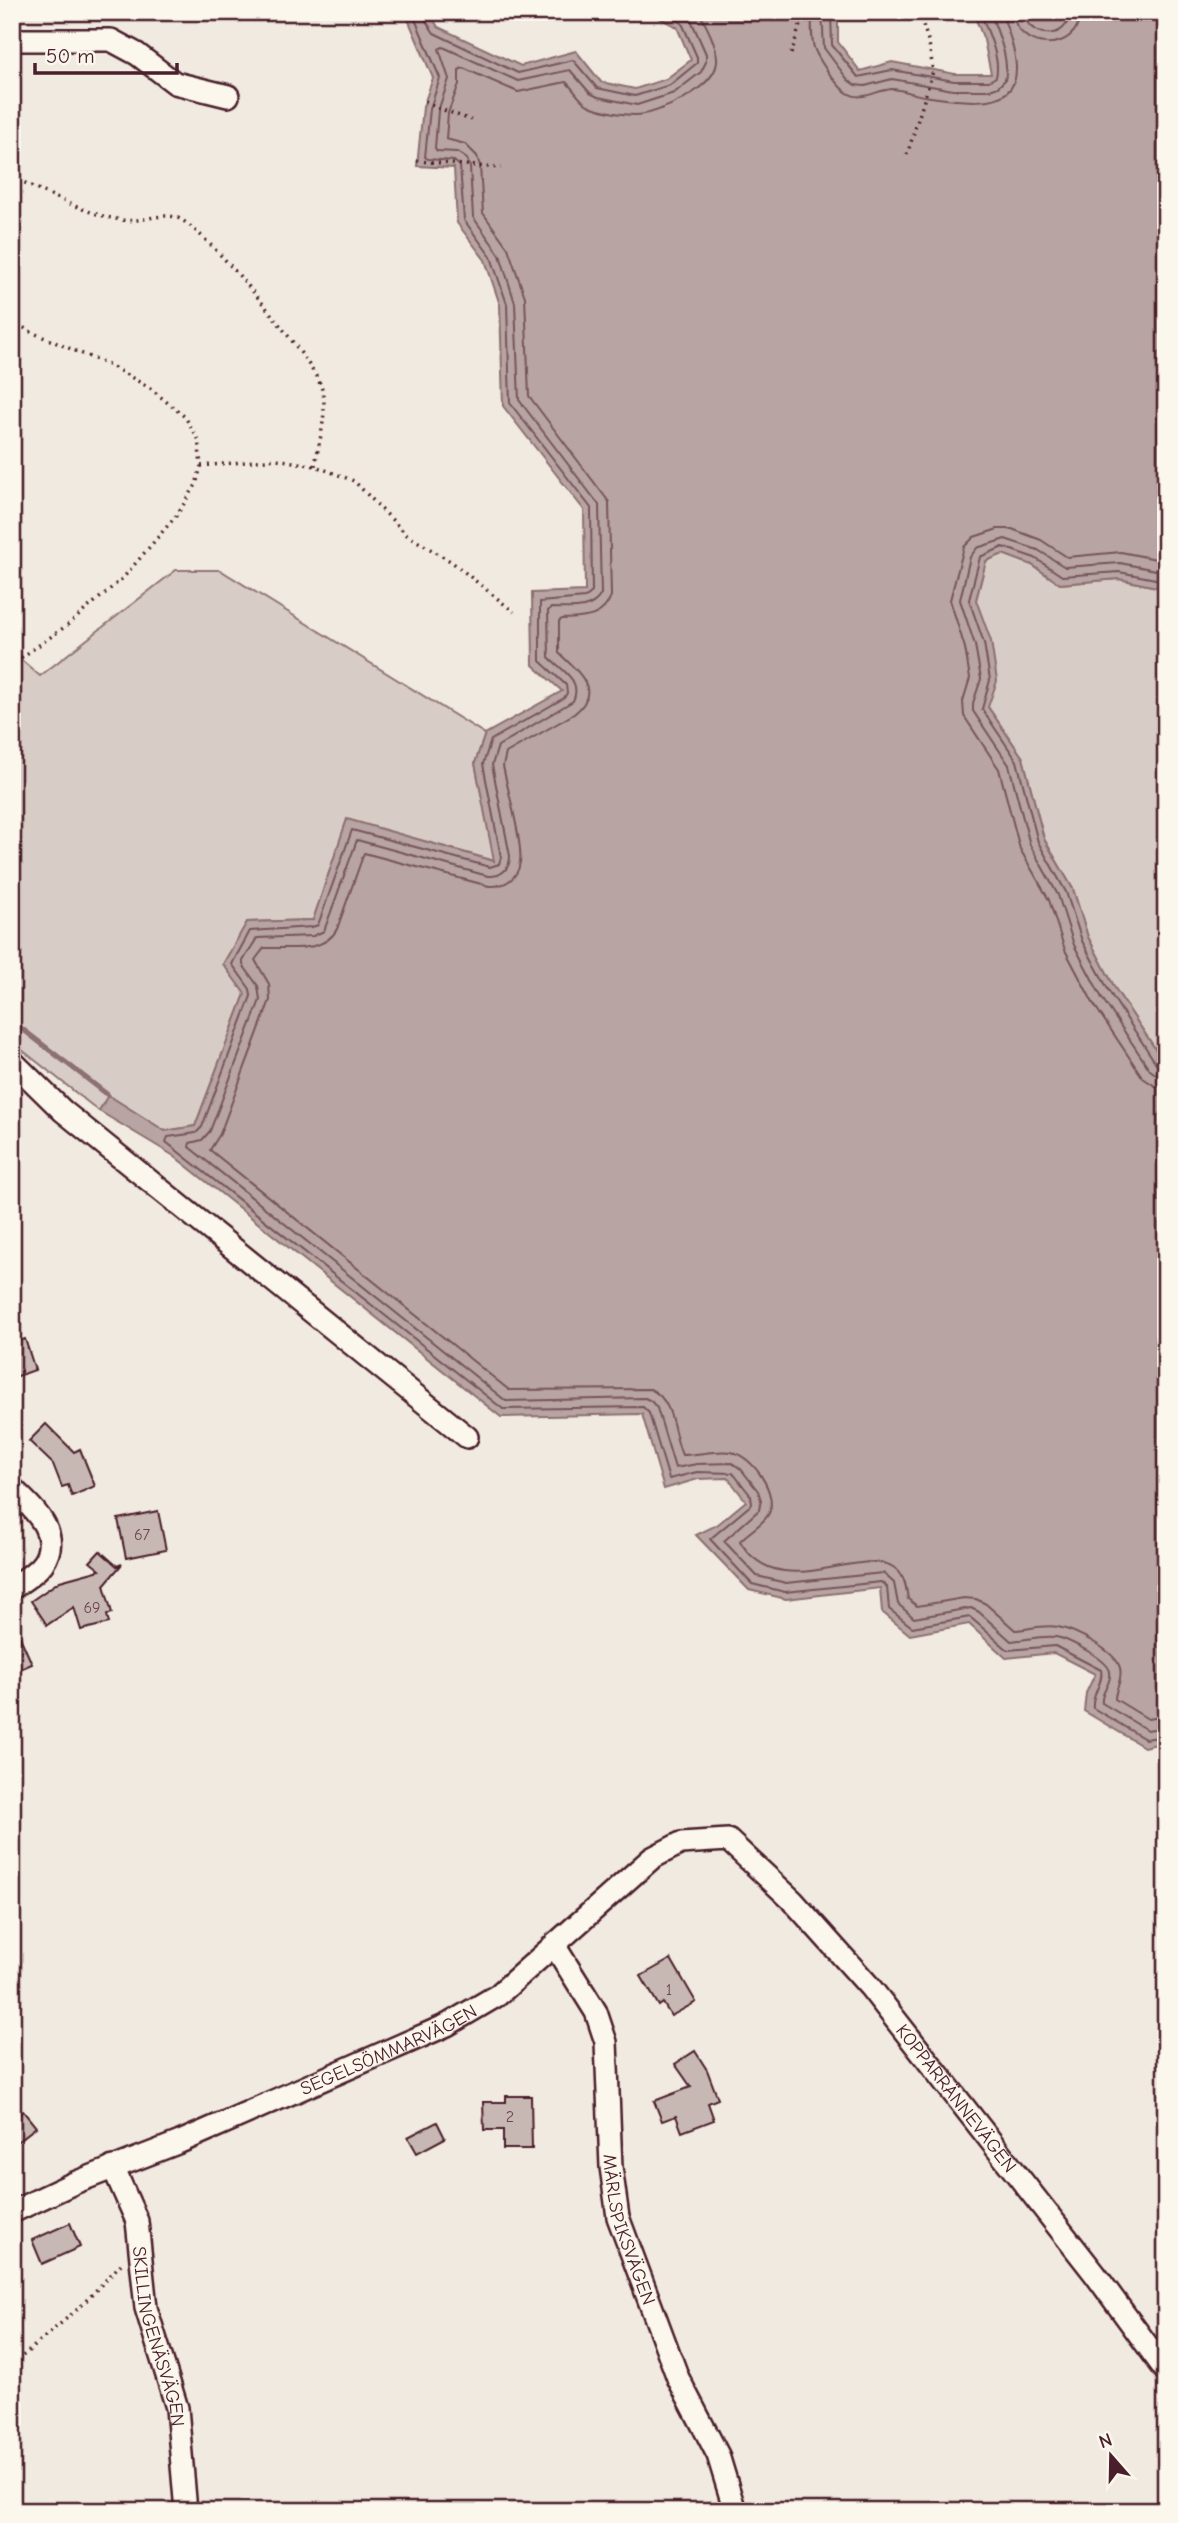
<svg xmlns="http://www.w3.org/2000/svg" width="1178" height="2523" viewBox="0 0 1178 2523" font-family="'Comic Neue',sans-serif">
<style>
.green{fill:#d8ccc6;stroke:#917678;stroke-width:2}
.water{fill:#b8a4a2;stroke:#8c6f72;stroke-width:2}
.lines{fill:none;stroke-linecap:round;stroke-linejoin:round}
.shore{stroke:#76545b;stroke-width:2}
.stream{stroke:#8c6f72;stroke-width:5}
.building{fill:#c8b8b3;stroke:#4a1f2b;stroke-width:2}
.minor-casing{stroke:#4a1f2b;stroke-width:26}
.path{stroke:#4a1f2b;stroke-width:3.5;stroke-dasharray:2 5;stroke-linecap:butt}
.minor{stroke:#fbf7ec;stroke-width:21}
.labels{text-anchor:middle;stroke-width:5;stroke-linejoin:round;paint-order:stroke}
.number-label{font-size:16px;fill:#6a454d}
.street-label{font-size:19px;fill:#4a1f2b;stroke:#fbf7ec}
</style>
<rect width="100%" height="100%" fill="#f0eae0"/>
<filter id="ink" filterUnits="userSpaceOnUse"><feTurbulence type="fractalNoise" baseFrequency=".0143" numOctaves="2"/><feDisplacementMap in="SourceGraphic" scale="14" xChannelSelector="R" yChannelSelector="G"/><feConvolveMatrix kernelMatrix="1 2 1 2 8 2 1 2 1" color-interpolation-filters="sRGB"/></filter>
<g filter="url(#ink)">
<path class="green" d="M1003,554L1032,565L1060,584L1119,579L1166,589V1065L1116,990L1088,937L1073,889L1044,839L1023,758L988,707L976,600L986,561Z
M176,570H220L485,734L475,763L495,861L347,820L313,920L247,922L245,994L195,1126L165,1131L108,1096L99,1111L12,1042V652L40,676Z"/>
<path class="water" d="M405,12H429L438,27L521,66L576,51L601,82L635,89L666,79L691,60L677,27L648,12H838V42L860,71L892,62L955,74H991L984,40L973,12H1020L1056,18L1050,12H1166V589L1119,579L1060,584L1032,565L1003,554L986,561L976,600L991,641L997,681L988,707L1023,758L1044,839L1073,889L1088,937L1116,990L1166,1065V1742L1144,1747L1084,1711L1086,1693L1095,1674L1054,1653L1006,1658L969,1624L910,1635L882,1612L880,1588L786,1599L749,1590L696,1535L717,1525L746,1501L728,1478L698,1479L664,1489L642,1414L501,1417L174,1156L99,1111L108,1095L165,1131L195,1126L245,994L223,964L247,922L313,920L347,819L494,861L475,763L485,734L562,691L533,665L532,593L585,591L584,510L503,406L500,305L485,260L457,223L454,168L417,166L423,107L433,78Z"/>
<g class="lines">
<path class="shore" d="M412,12L440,78L430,109L425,157L428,159L454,161L460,166L464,220L491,257L507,304L510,403L591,508L592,592L585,598L540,602V661L566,685L567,693L564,698L491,740L483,764L501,857L499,864L490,867L352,830L318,925L312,927L250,931L232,964L250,989L251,996L202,1127L196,1133L168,1137L166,1142L503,1409L643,1407L649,1413L669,1479L697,1472L733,1473L751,1496L752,1504L710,1539L752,1584L785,1592L881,1582L887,1587L889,1609L912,1627L970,1617L1008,1650L1055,1646L1101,1670C1104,1683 1091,1694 1093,1708L1145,1739L1166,1736
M423,12L424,18L434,33L518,73L573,60L597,88L635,96L670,85L697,63V57L682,23L664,12
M683,12L691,20L706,54V62L701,72L674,93L637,105L598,97L590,93L570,70L518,81L443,47L439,49L449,79L438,111L435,148L437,151L457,152L467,159L470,167L473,217L500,255L515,303L519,400L599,505L601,594C592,612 569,608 551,608L548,611L549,657C561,670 583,680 573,701L498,746L492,765L510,856C510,869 501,877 488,876L357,840L324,931L313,936L257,938L243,961V965L258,986L260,1000L210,1131L202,1140L190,1143L189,1147L506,1401L645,1398L651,1401L657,1408L675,1468L697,1464L732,1463L741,1469L758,1491L761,1500L759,1510L724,1541L757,1576L786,1583L883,1573L894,1583L898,1604L914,1618L971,1608L979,1612L1011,1641C1025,1640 1042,1635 1056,1637C1068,1639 1109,1660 1110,1672C1112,1684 1100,1692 1102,1703L1147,1730L1166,1727
M699,12C706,25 718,47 717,62C715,88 658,115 635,115C622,115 600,111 588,105C579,100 574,89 566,82L518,92L463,68L459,70V84L448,113L446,139L465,144L477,156L480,166L483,213L508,248L525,297L529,396L609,502L611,596C603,619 583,618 562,619L559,621V653C577,671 604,690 574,714L506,753L503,766C507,787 523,844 520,862C518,879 504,887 489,886L364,853L337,929C324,954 288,947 264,948L255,960L269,984L270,1000L220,1134L210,1150L509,1390L650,1389C675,1400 672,1433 682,1455C698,1455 715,1450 731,1452C752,1455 780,1495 768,1515C761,1526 748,1532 740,1541C780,1610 871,1536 900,1573C906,1580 906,1589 908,1599L917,1606L964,1598L976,1599L986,1604L1015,1630C1029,1629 1045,1624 1058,1627C1075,1630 1116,1651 1120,1668C1123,1680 1115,1689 1115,1699L1148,1719L1166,1716
M812,12C811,45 811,49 831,76C836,82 840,88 846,92C862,103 875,90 892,89C902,89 914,95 924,96C1007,109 1037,101 1001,12
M822,12L824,48L848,80L855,85L865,86L892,79L953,90H990L998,87L1005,80C1010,59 997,31 990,12
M831,12L832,45L858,77L892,70L954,81H989L996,77C1001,58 987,30 980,12
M1013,12C1015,52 1080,55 1080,12
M1024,12C1026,39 1070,42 1069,12
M1166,561L1121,552L1067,557L1041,540L1012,529H998L974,537L964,547L950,600L965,648L970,678L963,701L964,716L999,769L1020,849L1049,900L1065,950L1093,1003L1143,1078L1155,1086L1166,1087
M1166,572L1120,563L1065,567L1038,550L1005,539L977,548L970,557L960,600L975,645L981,679L973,703V711L1009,765L1030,845L1058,895L1074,945L1102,998L1150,1070L1157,1075L1166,1077
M1166,581L1119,572L1062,576L1035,558L1003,547L980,557L969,600L984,643L990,680L982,709L1017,761L1038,842L1066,892L1082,941L1110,993L1157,1065L1166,1068"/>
<path class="stream" d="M12,1021L108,1095"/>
</g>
<path class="building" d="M25,1339L35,1370L12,1378V1343Z
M46,1424L74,1452L80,1449L95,1486L72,1496L68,1485L62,1487L53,1464L29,1441Z
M158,1511L166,1550L126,1558L118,1519Z
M100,1551L117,1566L122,1564L104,1585L112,1613L107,1615L109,1623L81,1630L74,1607L47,1625L31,1601L60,1581L100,1570L90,1562Z
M12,1619L32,1664L18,1670L12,1657Z
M671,1959L696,2002L671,2016L663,2003L659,2006L641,1976Z
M695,2051L707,2070L718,2099L708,2103L714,2120L682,2132L676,2116L662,2121L654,2101L691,2087L675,2064Z
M506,2096H531L532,2149H503V2130H484L483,2102H506Z
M23,2111L36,2127L12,2146V2119Z
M437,2122L445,2138L417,2153L408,2137Z
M70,2223L80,2247L42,2264L32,2240Z"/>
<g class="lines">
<defs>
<g id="minor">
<path d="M12,40H111L137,54L175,83L228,96"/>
<path d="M12,1061L63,1111L467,1437"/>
<path d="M12,1488C32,1508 63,1533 43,1563C36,1573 22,1581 12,1588"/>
<path id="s1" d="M554,1945L596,2012L606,2042L611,2167L618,2217L678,2378L718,2455L735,2511"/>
<path id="s2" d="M113,2167L137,2221L146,2308L177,2408L186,2511"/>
<path id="s3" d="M12,2212L74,2183L180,2142L447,2025L498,1995L652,1858L681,1843L728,1840L793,1901L870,1987L1095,2274L1166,2371"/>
</g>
</defs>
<use href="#minor" class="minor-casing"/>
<path class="path" d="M791,54L804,12
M425,101L438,108L471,120
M907,155L933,71L929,43L921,19L915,12
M417,161L501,168
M12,177C46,192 86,215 122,220C139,223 158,213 175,217C202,223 310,357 321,386C329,410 319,441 315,466
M12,320L29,331L111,366L150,388L185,417L198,438L201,466L196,485L176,516L123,578L69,624L12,664
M201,466L277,459L315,466L354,481L407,535L452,562L514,612
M12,2365L80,2307L121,2264"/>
<use href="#minor" class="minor"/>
</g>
</g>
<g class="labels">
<g class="number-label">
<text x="142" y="1540">67</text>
<text x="92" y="1613">69</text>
<text x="669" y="1995">1</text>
<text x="510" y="2122">2</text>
</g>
<g class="street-label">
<text dy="7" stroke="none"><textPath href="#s3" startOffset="410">SEGELSÖMMARVÄGEN</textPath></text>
<text dy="7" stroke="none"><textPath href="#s3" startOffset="1164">KOPPARRÄNNEVÄGEN</textPath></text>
<text dy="7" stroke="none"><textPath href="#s1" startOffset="301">MÄRLSPIKSVÄGEN</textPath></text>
<text dy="7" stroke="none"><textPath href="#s2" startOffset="177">SKILLINGENÄSVÄGEN</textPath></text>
</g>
</g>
<rect width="1178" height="2523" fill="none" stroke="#fbf7ec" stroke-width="42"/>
<rect x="21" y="21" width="1136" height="2481" fill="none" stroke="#4a1f2b" stroke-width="2.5" filter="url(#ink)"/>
<g transform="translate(1111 2456) rotate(340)" stroke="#fbf7ec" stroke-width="5" paint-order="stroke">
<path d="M0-5L12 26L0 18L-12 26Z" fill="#4a1f2b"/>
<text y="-10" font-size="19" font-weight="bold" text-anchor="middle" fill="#4a1f2b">N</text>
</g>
<path d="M35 63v10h142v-10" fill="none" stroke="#4a1f2b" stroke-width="3.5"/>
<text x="46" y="63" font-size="21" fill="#4a1f2b" stroke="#fbf7ec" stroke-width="5" paint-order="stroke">50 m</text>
</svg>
